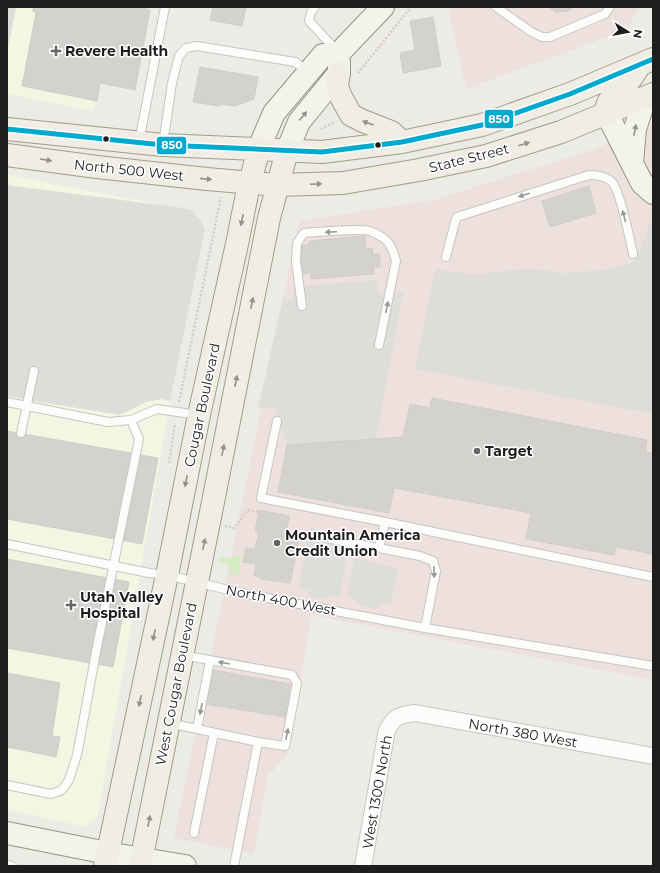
<svg xmlns="http://www.w3.org/2000/svg" width="660" height="873" viewBox="0 0 660 873" font-family="Montserrat,sans-serif">
<style>
.commercial{fill:#eee0dc}
.education{fill:#f5f6e2}
.grass{fill:#d5ebc5}
.parking{fill:#ddddda}
.building{fill:#d3d2ce;stroke:#cfcdc8}
.lines{fill:none;stroke-linecap:round;stroke-linejoin:round}
.lane-casing{stroke:#c5c5c3;stroke-width:10}
.street-casing{stroke:#c5c5c3;stroke-width:18}
.secondary-casing{stroke:#92977e;stroke-width:24}
.primary-casing{stroke:#a39c83;stroke-width:24}
.path{stroke:#d7cac6;stroke-width:2.5;stroke-dasharray:2 2;stroke-linecap:butt}
.lane{stroke:#fcfcfb;stroke-width:8}
.street{stroke:#fcfcfb;stroke-width:16}
.secondary{stroke:#f2f3ea;stroke-width:22}
.primary{stroke:#f0ede4;stroke-width:22}
.bus-1-casing{stroke:#fff;stroke-width:8}
.bus-1{stroke:#00a9ce;stroke-width:5}
.oneway{fill:#93938e}
.oneway2{fill:#92908b}
.oneway3{fill:#989898}
.poi-dot{fill:#666664;stroke:#fff;stroke-width:1.5}
.bus-dot{fill:#1e1e1e;stroke:#fff;stroke-width:1.5}
.labels{text-anchor:middle;stroke-width:3;stroke-linejoin:round;paint-order:stroke}
.poi-label{font-size:14px;font-weight:bold;fill:#1e1e1e;stroke:#fff;text-anchor:start}
.street-label{font-size:14px;fill:#1e1e1e;stroke:#fff}
.line-badge{stroke:#fff;stroke-width:1.5}
.badge-label{font-size:11px;text-anchor:middle;font-weight:bold;fill:#fff}
</style>
<rect width="100%" height="100%" fill="#ecece7"/>
<path class="commercial" d="M448,7H640L626,30L466,89Z
M653,122V680L312,615L287,756L268,776L254,854L174,838L299,221L434,200L595,149Z"/>
<path class="education" d="M7,7H113L93,111L7,94Z
M7,175L192,211L200,219L205,229L170,401L98,815L86,827L7,810Z"/>
<path class="grass" d="M237,554H241L240,576L229,573C230,565 226,563 219,562L220,557L231,558L237,556Z"/>
<path class="parking" d="M7,7H16L7,53Z
M7,185L183,208L192,211L200,219L205,229L170,401L161,399L146,402L120,415L40,402L7,396Z
M649,223L653,224V414L415,369L435,269L475,275L520,269H533L564,273L606,270L634,262L647,234Z
M376,280L379,294L403,292L376,439L287,445L275,408H258L283,298L293,301L294,287Z
M310,528L339,533L336,553L337,555L347,557L340,596L331,595L327,599L309,596V591L298,588Z
M354,558L398,568L391,604L381,603L378,609L357,604V601L355,599L347,597Z"/>
<path class="building" d="M33,7H147L146,10H150L135,90L100,83L97,101L22,86L36,13L33,11Z
M213,7H246L242,26L210,20Z
M549,7H573L568,11L555,12Z
M433,17L441,66L403,73L400,53L415,50L410,21Z
M200,67L258,77L254,99L235,106L219,104V106L193,102Z
M589,186L596,213L550,227L542,201Z
M365,236L366,249L372,248L373,255L379,254L380,267H373L374,274L311,279V273L302,274L300,246L309,245V241Z
M432,398L647,440L645,452L653,453V554L616,547L614,555L526,539L531,513L394,488L389,513L278,492L287,445L403,437L410,404L430,408Z
M7,431L158,458L142,544L7,519Z
M259,510L289,516L286,536L299,539L290,583L261,579L262,577L254,576L256,564L243,562L246,548L255,549L259,532L255,531Z
M7,559L129,582L113,667L7,648Z
M212,670L290,684L285,717L206,704Z
M7,673L60,683L52,736L60,737L56,757L7,747Z"/>
<g class="lines">
<defs>
<path id="lane" d="M315,7L311,12L309,21L337,51
M496,7L530,31L542,37H550L605,14L610,7
M139,142L165,7
M163,144L172,83L179,56L186,48L197,46L295,62L308,72
M446,257L455,222L457,217L589,175C598,175 606,176 612,182C620,190 630,240 633,254
M302,306L296,261L297,243L304,233C317,232 359,228 370,231C375,233 383,237 387,241C392,246 394,254 396,261L379,345
M7,402L108,422L131,420
M277,421L261,498L385,522L653,577
M21,433L34,371
M331,539L420,556L433,561L436,571L425,628
M7,544L149,573L167,575L241,593L425,628L653,666
M379,548L385,522
M182,655L292,675L297,683L285,746L258,742
M169,723L258,742L234,866
M197,729L210,660
M7,785L51,794L62,790L69,780L77,755L97,647L139,439L131,420L157,409L198,415
M194,833L214,733
M8,865L12,866"/>
<path id="street" d="M363,866L387,730C395,716 399,715 415,713L653,756"/>
<path id="secondary" d="M607,114L642,183L653,193
M259,148L274,113L323,55L339,53L383,7
M287,151L299,122L339,73V62
M632,163L635,129L645,98
M7,833L107,853L185,866"/>
<path id="primary" d="M339,73L337,85L340,95L351,115L363,121L391,132L402,142
M607,114C604,98 620,92 629,81C633,76 636,71 640,65
M7,129L163,145L322,152L402,142L482,125L570,94L653,59
M7,155L97,167L207,179L277,185L343,183L419,170L486,156L561,132L653,94
M105,866L167,575L199,415L237,244L247,194L259,148
M140,866L213,502L269,218L287,151"/>
</defs>
<use href="#lane" class="lane-casing"/>
<use href="#street" class="street-casing"/>
<use href="#secondary" class="secondary-casing"/>
<use href="#primary" class="primary-casing"/>
<path class="path" d="M358,73L411,7
M321,129L334,122
M179,402L221,197
M169,463L175,423
M225,526L234,528L248,510L258,512"/>
<use href="#lane" class="lane"/>
<use href="#street" class="street"/>
<use href="#secondary" class="secondary"/>
<use href="#primary" class="primary"/>
<defs>
<path id="bus-1" d="M7,129L163,145L322,152L402,142L482,125L570,94L653,59"/>
</defs>
<use href="#bus-1" class="bus-1-casing"/>
<use href="#bus-1" class="bus-1"/>
</g>
<defs><path id="oneway-solid" d="M-6-.8H1V-3.2L6.5 0L1 3.2V.8H-6Z"/></defs>
<g class="oneway">
<use href="#oneway-solid" transform="translate(303 116) rotate(-50)"/>
<use href="#oneway-solid" transform="translate(635 130) rotate(-79)"/>
</g>
<g class="oneway2">
<use href="#oneway-solid" transform="translate(368 123) rotate(-160)"/>
<use href="#oneway-solid" transform="translate(524 144) rotate(-17)"/>
<use href="#oneway-solid" transform="translate(46 160) rotate(9)"/>
<use href="#oneway-solid" transform="translate(206 179) rotate(5)"/>
<use href="#oneway-solid" transform="translate(316 184) rotate(-3)"/>
<use href="#oneway-solid" transform="translate(242 220) rotate(101)"/>
<use href="#oneway-solid" transform="translate(252 303) rotate(-79)"/>
<use href="#oneway-solid" transform="translate(236 381) rotate(-79)"/>
<use href="#oneway-solid" transform="translate(223 450) rotate(-79)"/>
<use href="#oneway-solid" transform="translate(186 481) rotate(101)"/>
<use href="#oneway-solid" transform="translate(204 544) rotate(-78)"/>
<use href="#oneway-solid" transform="translate(154 635) rotate(102)"/>
<use href="#oneway-solid" transform="translate(140 701) rotate(102)"/>
<use href="#oneway-solid" transform="translate(149 821) rotate(-79)"/>
</g>
<g class="oneway3">
<use href="#oneway-solid" transform="translate(524 195) rotate(162)"/>
<use href="#oneway-solid" transform="translate(624 216) rotate(-104)"/>
<use href="#oneway-solid" transform="translate(331 232) rotate(178)"/>
<use href="#oneway-solid" transform="translate(387 307) rotate(-78)"/>
<use href="#oneway-solid" transform="translate(434 572) rotate(89)"/>
<use href="#oneway-solid" transform="translate(224 663) rotate(-170)"/>
<use href="#oneway-solid" transform="translate(201 709) rotate(101)"/>
<use href="#oneway-solid" transform="translate(287 734) rotate(-79)"/>
</g>
<g class="poi-dot">
<path d="M54 45h4v4h4v4h-4v4h-4v-4h-4v-4h4z"/>
<circle cx="477" cy="451" r="4"/>
<circle cx="277" cy="543" r="4"/>
<path d="M69 599h4v4h4v4h-4v4h-4v-4h-4v-4h4z"/>
</g>
<g class="bus-dot">
<circle cx="106" cy="139" r="3.5"/>
<circle cx="378" cy="145" r="3.5"/>
</g>
<g class="labels">
<g class="poi-label">
<text x="65" y="56">Revere Health</text>
<text x="485" y="456">Target</text>
<text x="285" y="540">Mountain America<tspan x="285" dy="16">Credit Union</tspan></text>
<text x="80" y="602">Utah Valley<tspan x="80" dy="16">Hospital</tspan></text>
</g>
<g class="street-label">
<text transform="translate(469 158) rotate(-14)" y="5">State Street</text>
<text transform="translate(129 170) rotate(6)" y="5">North 500 West</text>
<text transform="translate(202 405) rotate(-78)" y="5">Cougar Boulevard</text>
<text transform="translate(281 600) rotate(11)" y="5">North 400 West</text>
<text transform="translate(176 684) rotate(-79)" y="5">West Cougar Boulevard</text>
<text transform="translate(523 733) rotate(10)" y="5">North 380 West</text>
<text transform="translate(377 792) rotate(-80)" y="5">West 1300 North</text>
</g>
</g>
<g class="line-badge">
<rect x="484" y="109" width="30" height="20" rx="4" fill="#00a9ce"/>
<rect x="156" y="136" width="31" height="19" rx="4" fill="#00a9ce"/>
</g>
<g class="badge-label">
<text x="499" y="123">850</text>
<text x="172" y="149">850</text>
</g>
<rect width="660" height="873" fill="none" stroke="#1e1e1e" stroke-width="16"/>
<g transform="translate(628 32) rotate(101)" stroke="#ffffff" stroke-width="3" paint-order="stroke">
<path d="M0-3L7 15L0 10L-7 15Z" fill="#1e1e1e"/>
<text y="-6" font-size="11" font-weight="bold" text-anchor="middle" fill="#1e1e1e">N</text>
</g>
</svg>
